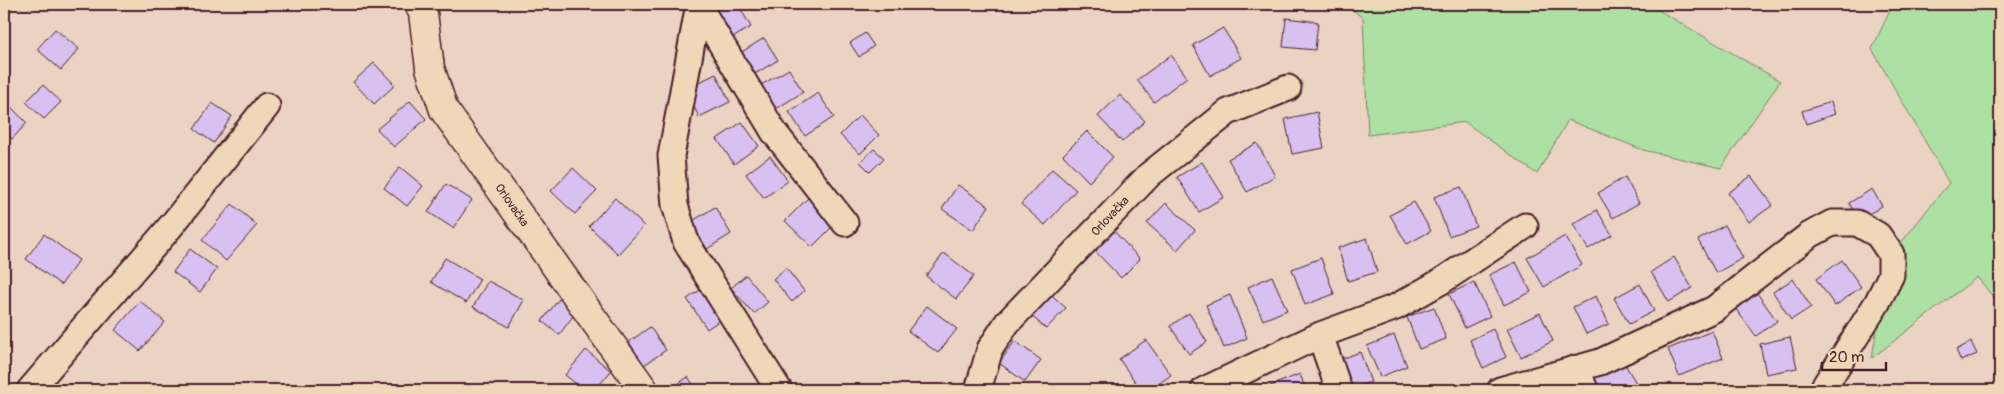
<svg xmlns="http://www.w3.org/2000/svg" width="2004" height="394" viewBox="0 0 2004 394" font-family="Pangolin,sans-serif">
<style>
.green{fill:#ade1a3;stroke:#7c8067}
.building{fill:#d8c0f0;stroke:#4a1f2b}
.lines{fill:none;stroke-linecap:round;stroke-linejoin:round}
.minor-casing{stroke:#4a1f2b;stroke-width:29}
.tertiary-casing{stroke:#4a1f2b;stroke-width:31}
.minor{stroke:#eed8b7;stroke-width:25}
.tertiary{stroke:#eed8b7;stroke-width:28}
.labels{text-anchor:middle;stroke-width:4;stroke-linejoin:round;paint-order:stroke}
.street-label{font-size:12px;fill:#4a1f2b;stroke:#eed8b7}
</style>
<rect width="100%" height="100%" fill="#ead3c2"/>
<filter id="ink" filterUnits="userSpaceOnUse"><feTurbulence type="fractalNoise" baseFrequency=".02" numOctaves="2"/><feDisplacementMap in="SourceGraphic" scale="10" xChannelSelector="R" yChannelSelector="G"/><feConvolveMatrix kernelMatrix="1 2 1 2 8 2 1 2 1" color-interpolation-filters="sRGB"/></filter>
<g filter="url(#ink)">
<path class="green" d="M1345,4H1648L1780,81L1721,168L1643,150L1568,120L1537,174L1465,122L1368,135L1363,18Z
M1893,4H2000V305L1977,277L1872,358L1888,259L1949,183L1872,49Z"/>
<path class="building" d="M724,4H738L751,27L727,41L710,12Z
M1680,4H1690L1684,9Z
M1286,18L1318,22L1315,50L1283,47Z
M1223,28L1241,58L1210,76L1193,45Z
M55,29L79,49L61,70L37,49Z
M865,33L874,46L859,57L850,43Z
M764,38L778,60L750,77L737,55Z
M1171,55L1187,77L1154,102L1137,80Z
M374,63L395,85L374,104L353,82Z
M789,69L803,92L776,109L761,85Z
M716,74L730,102L699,117L685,89Z
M43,85L61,102L44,119L26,102Z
M818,93L834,117L805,136L789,112Z
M1120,95L1145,121L1122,142L1098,116Z
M4,100L27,123L12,139L4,131Z
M410,101L426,119L394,147L377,129Z
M1831,102L1835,114L1806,124L1802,111Z
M212,103L232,116L214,143L194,129Z
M1317,112L1324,148L1292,154L1285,119Z
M860,115L879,135L860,154L840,135Z
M742,122L759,146L734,164L717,139Z
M1087,131L1113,157L1089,182L1063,155Z
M1257,143L1275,176L1247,192L1228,159Z
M874,149L884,158L870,172L860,162Z
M770,156L788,181L764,198L746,174Z
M1202,162L1224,197L1199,212L1177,177Z
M400,167L423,186L407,206L384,188Z
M573,168L597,191L575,214L551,191Z
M1052,169L1076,190L1045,225L1021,204Z
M1751,176L1773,205L1749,222L1728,193Z
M1625,177L1639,203L1613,218L1598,193Z
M446,184L472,200L453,228L428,212Z
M958,185L989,206L973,230L942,209Z
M1461,187L1476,226L1449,236L1434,197Z
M1872,189L1882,206L1859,220L1849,203Z
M615,198L644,226L618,254L589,226Z
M808,198L834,225L812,247L785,221Z
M1414,202L1431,231L1407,244L1390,215Z
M1166,203L1195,230L1177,250L1147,223Z
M232,204L257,225L226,261L202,240Z
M715,207L731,234L707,249L691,222Z
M1597,210L1612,235L1588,249L1573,224Z
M1725,225L1743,258L1716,273L1698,240Z
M1113,230L1140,259L1121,278L1093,249Z
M44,234L79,260L61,285L26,259Z
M1565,236L1582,265L1544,287L1527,258Z
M1367,238L1377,272L1348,281L1338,248Z
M190,249L217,269L200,292L173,272Z
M944,253L974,276L956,299L926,276Z
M1674,257L1692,288L1669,302L1651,272Z
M445,258L480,279L466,303L431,282Z
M1321,258L1334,294L1305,305L1292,269Z
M1842,260L1861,287L1835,306L1816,279Z
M1516,262L1531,292L1504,305L1489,275Z
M786,268L804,291L792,302L773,279Z
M746,275L768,302L754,314L731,288Z
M1272,276L1287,310L1263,320L1248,287Z
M1793,279L1811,307L1791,320L1773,292Z
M488,281L524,300L509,327L473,307Z
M1474,282L1490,316L1465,328L1449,294Z
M1640,284L1654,311L1629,324L1614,298Z
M706,286L726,316L707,329L687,299Z
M1045,289L1066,308L1046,329L1026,311Z
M1757,293L1777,321L1756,336L1735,308Z
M1230,295L1247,338L1224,348L1206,305Z
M1596,296L1609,324L1586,334L1573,307Z
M559,299L576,312L559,335L542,321Z
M140,301L165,322L140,351L115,330Z
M927,306L957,329L938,353L908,331Z
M1434,307L1446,339L1419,349L1407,317Z
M1189,313L1207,342L1189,354L1170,326Z
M1540,313L1553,341L1521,357L1507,329Z
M650,327L666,350L644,365L629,342Z
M1493,329L1506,357L1483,368L1470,340Z
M1712,331L1723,358L1679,376L1668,349Z
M1394,335L1407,366L1380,377L1367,346Z
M1790,337L1797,368L1766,374L1760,344Z
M1146,340L1171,375L1150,390H1141L1119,359Z
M1015,341L1041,360L1025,382L999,363Z
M1971,342L1977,354L1961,361L1956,350Z
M586,350L611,371L595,390H584L565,375Z
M1360,352L1371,382L1347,390L1336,361Z
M1622,359L1636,383L1624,390H1592L1586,380Z
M1300,374L1306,390H1272L1270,386Z
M688,377L697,390H669Z"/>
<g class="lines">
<defs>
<path id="minor" d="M699,4L671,156L675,205L686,242L779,390
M698,5L774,132L845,223
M1320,335L1339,390
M1577,368L1585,390
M30,390L171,226L267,106
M978,390L990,349L1007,323L1149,175L1228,112L1288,88
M1204,390L1320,335L1396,307L1440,282L1525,226
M1500,390L1600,362L1714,309L1808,236L1832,223H1857L1878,235L1891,254V275L1877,303L1822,390"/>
<path id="tertiary" d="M419,4L423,13L430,68L444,110L644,390"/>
</defs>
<use href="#minor" class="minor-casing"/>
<use href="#tertiary" class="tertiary-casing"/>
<use href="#minor" class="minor"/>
<use href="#tertiary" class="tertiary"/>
</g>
</g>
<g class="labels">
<g class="street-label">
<text transform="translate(512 205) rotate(55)" y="4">Orlovačka</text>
<text transform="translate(1110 216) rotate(-47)" y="4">Orlovačka</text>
</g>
</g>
<rect width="2004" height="394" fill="none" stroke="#eed8b7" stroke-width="20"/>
<rect x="10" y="10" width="1984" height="374" fill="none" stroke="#4a1f2b" stroke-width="2" filter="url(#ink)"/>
<path d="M1822 362v8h64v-8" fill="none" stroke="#4a1f2b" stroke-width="2.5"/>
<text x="1829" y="362" font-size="15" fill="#4a1f2b" stroke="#eed8b7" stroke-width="4" paint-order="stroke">20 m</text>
</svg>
